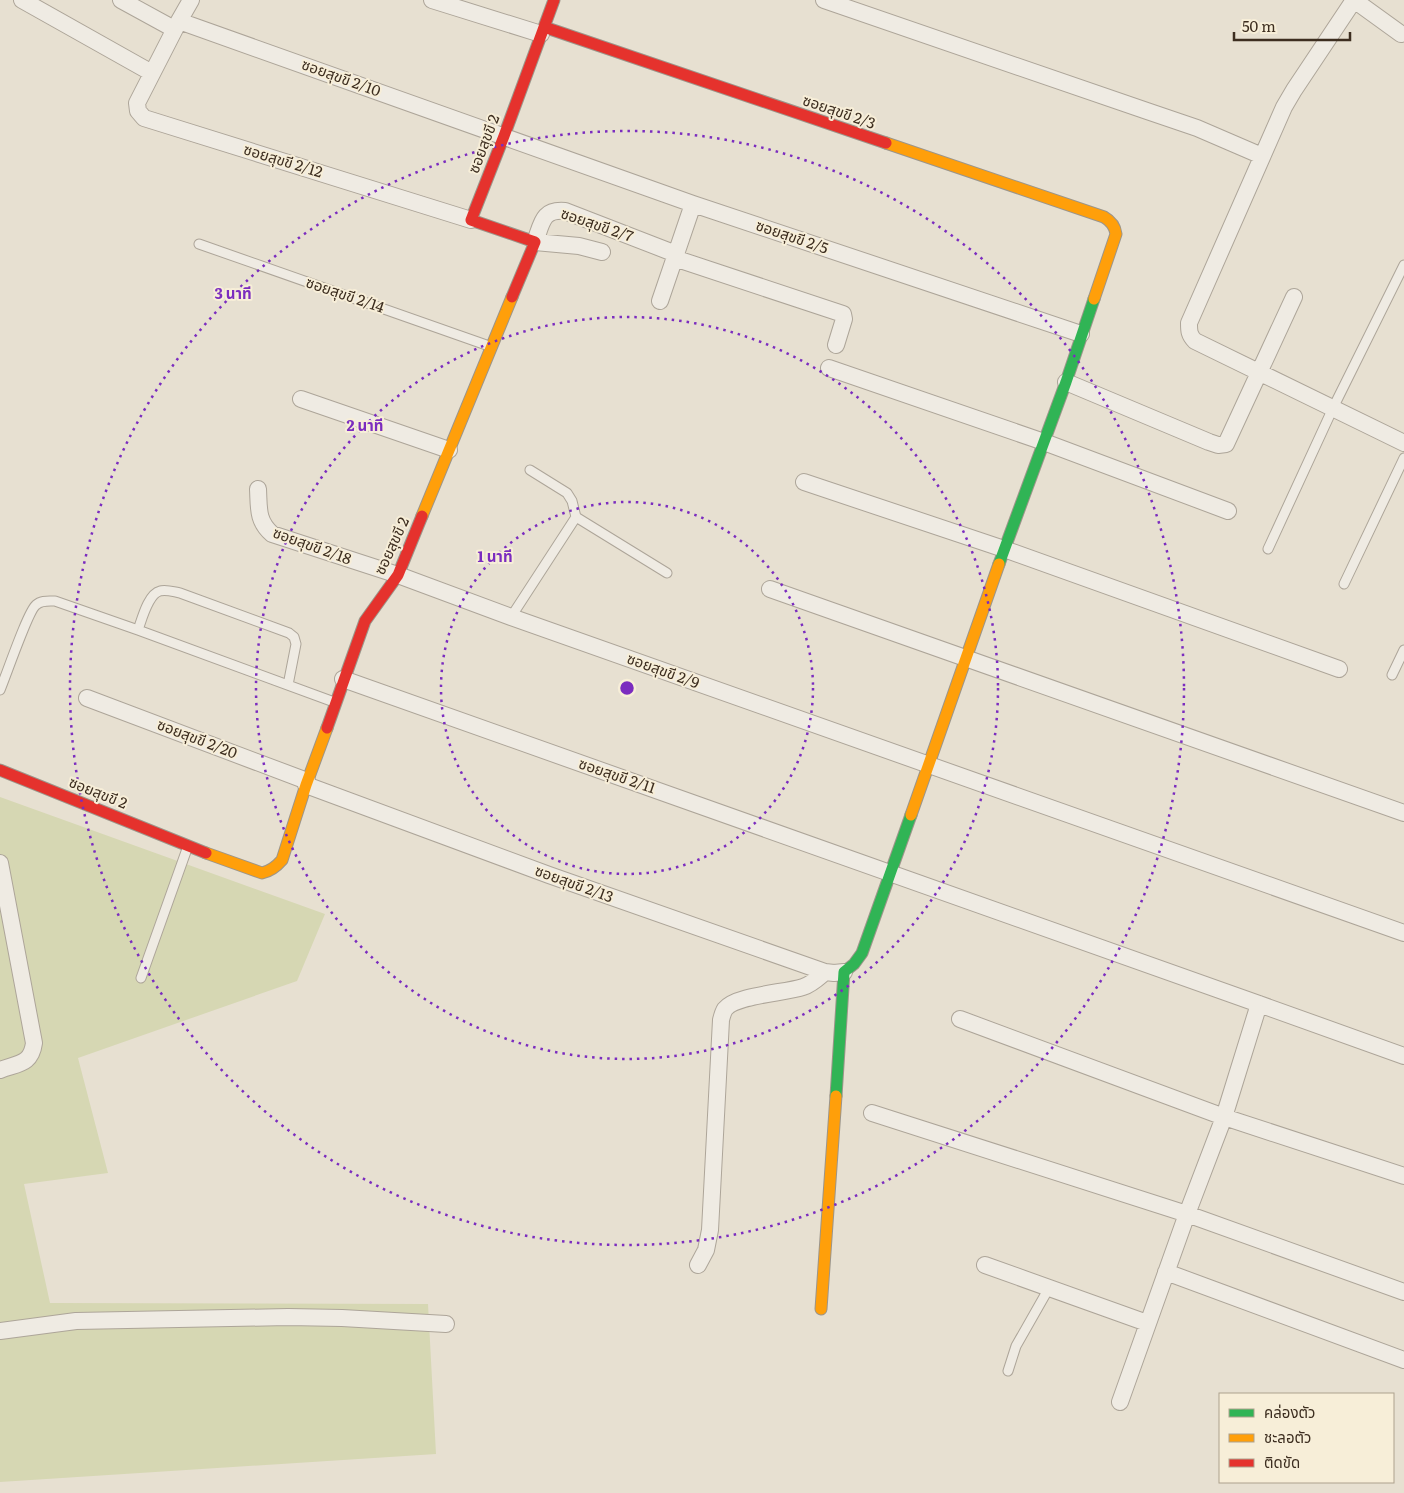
<svg xmlns="http://www.w3.org/2000/svg" width="1404" height="1493" viewBox="0 0 1404 1493" font-family="Literata,'Noto Sans Thai',serif">
<style>
.green{fill:#d6d7b3}
.lines{fill:none;stroke-linecap:round;stroke-linejoin:round}
.lane-casing{stroke:#ada599;stroke-width:11}
.street-casing{stroke:#ada599;stroke-width:18}
.fast-casing{stroke:#9c958a;stroke-width:13}
.slow-casing{stroke:#9c958a;stroke-width:13}
.jam-casing{stroke:#9c958a;stroke-width:13}
.lane{stroke:#efebe3;stroke-width:9}
.street{stroke:#efebe3;stroke-width:16}
.fast{stroke:#30b455;stroke-width:11}
.slow{stroke:#ff9f0a;stroke-width:11}
.jam{stroke:#e5322d;stroke-width:11}
.ring{fill:none;stroke:#7b2cbf;stroke-width:2.5;stroke-dasharray:2.5 5}
.labels{text-anchor:middle;stroke-width:4;stroke-linejoin:round;paint-order:stroke}
.street-label{font-size:15px;fill:#3d2e20;stroke:#f7eed8}
.centre{fill:#7b2cbf;stroke:#f7eed8;stroke-width:2.5}
.ring-label{font-size:15px;text-anchor:middle;font-weight:bold;fill:#7b2cbf;stroke:#f7eed8;stroke-width:4;stroke-linejoin:round;paint-order:stroke}
</style>
<rect width="100%" height="100%" fill="#e7e0d1"/>
<path class="green" d="M0,797L325,914L297,981L78,1058L108,1173L24,1184L50,1303L428,1304L436,1454L0,1482Z"/>
<g class="lines">
<defs>
<path id="lane" d="M199,244L492,347
M530,470L567,493L572,501L576,517
M1268,549L1333,408L1404,265
M1344,584L1404,458
M511,617L576,517L667,573
M138,630C142,619 148,594 160,591C166,589 174,592 180,593L289,633L294,637L296,644L288,685
M1392,675L1404,650
M0,690C6,676 28,611 36,605C41,600 48,601 55,601L138,630L334,702
M141,978L188,846
M1008,1371L1016,1346L1049,1288"/>
<path id="street" d="M22,0L152,73
M121,0L174,29
M191,0L179,21L137,103L138,111L144,118L471,220
M432,0L541,34
M824,0L1147,111L1197,128L1262,156
M1354,0L1294,90L1284,107L1189,323C1189,331 1189,335 1195,341L1404,443
M1354,0L1401,34
M179,21L693,204L1081,334
M602,252L579,246L535,242C542,223 542,209 565,211L676,254
M674,258L843,314L844,319L836,345
M660,301L693,204
M829,368L1044,442L1228,511
M1066,382L1209,442L1218,445L1226,444L1294,297
M301,399L449,450
M804,482L1004,549L1339,669
M258,489C259,508 257,521 272,534L398,575L511,617L1404,933
M770,589L1404,813
M343,679L1259,1004L1404,1056
M87,698L307,781
M306,785L549,875L825,972L834,973L844,972
M0,863L34,1043C31,1065 18,1063 0,1070
M960,1019L1224,1117L1404,1176
M872,1113L1187,1214L1404,1292
M698,1265L706,1250L710,1230L721,1020C722,1016 723,1012 725,1009C736,995 785,993 803,987C812,984 818,978 825,972
M985,1265L1147,1323
M1166,1272L1404,1360
M0,1331L76,1321L288,1317L342,1318L446,1324
M1120,1402L1187,1214L1224,1117L1259,1004"/>
<path id="fast" d="M999,564L1066,382L1094,299
M836,1096L844,972L854,964L862,953L911,815"/>
<path id="slow" d="M886,143L1104,217C1111,221 1115,226 1116,234L1094,299
M422,516L512,297
M911,815L999,564
M206,853L262,873C271,871 276,867 282,860L306,785L327,728
M821,1309L836,1096"/>
<path id="jam" d="M544,27L886,143
M512,297L535,242L471,220L504,136L554,0
M327,728L365,621L398,575L422,516
M0,770L206,853"/>
</defs>
<use href="#lane" class="lane-casing"/>
<use href="#street" class="street-casing"/>
<use href="#fast" class="fast-casing"/>
<use href="#slow" class="slow-casing"/>
<use href="#jam" class="jam-casing"/>
<use href="#lane" class="lane"/>
<use href="#street" class="street"/>
<use href="#fast" class="fast"/>
<use href="#slow" class="slow"/>
<use href="#jam" class="jam"/>
</g>
<g class="ring">
<circle cx="627" cy="688" r="186"/>
<circle cx="627" cy="688" r="371"/>
<circle cx="627" cy="688" r="557"/>
</g>
<g class="labels">
<g class="street-label">
<text transform="translate(341 78) rotate(20)" y="5">ซอยสุขขี 2/10</text>
<text transform="translate(839 112) rotate(19)" y="5">ซอยสุขขี 2/3</text>
<text transform="translate(484 144) rotate(-69)" y="5">ซอยสุขขี 2</text>
<text transform="translate(283 161) rotate(17)" y="5">ซอยสุขขี 2/12</text>
<text transform="translate(597 225) rotate(19)" y="5">ซอยสุขขี 2/7</text>
<text transform="translate(792 237) rotate(19)" y="5">ซอยสุขขี 2/5</text>
<text transform="translate(345 295) rotate(19)" y="5">ซอยสุขขี 2/14</text>
<text transform="translate(312 546) rotate(20)" y="5">ซอยสุขขี 2/18</text>
<text transform="translate(392 546) rotate(-65)" y="5">ซอยสุขขี 2</text>
<text transform="translate(663 671) rotate(20)" y="5">ซอยสุขขี 2/9</text>
<text transform="translate(197 739) rotate(21)" y="5">ซอยสุขขี 2/20</text>
<text transform="translate(617 776) rotate(19)" y="5">ซอยสุขขี 2/11</text>
<text transform="translate(98 793) rotate(22)" y="5">ซอยสุขขี 2</text>
<text transform="translate(574 884) rotate(20)" y="5">ซอยสุขขี 2/13</text>
</g>
</g>
<circle cx="627" cy="688" r="8" class="centre"/>
<g class="ring-label">
<text x="233" y="299">3 นาที</text>
<text x="365" y="431">2 นาที</text>
<text x="495" y="562">1 นาที</text>
</g>
<rect x="1219" y="1393" width="175" height="90" fill="#f7eed8" stroke="#ada18e"/>
<rect x="1229" y="1409" width="25" height="8" fill="#30b455" stroke="#ada18e"/>
<text x="1264" y="1418" font-size="15" fill="#3d2e20">คล่องตัว</text>
<rect x="1229" y="1434" width="25" height="8" fill="#ff9f0a" stroke="#ada18e"/>
<text x="1264" y="1443" font-size="15" fill="#3d2e20">ชะลอตัว</text>
<rect x="1229" y="1459" width="25" height="8" fill="#e5322d" stroke="#ada18e"/>
<text x="1264" y="1468" font-size="15" fill="#3d2e20">ติดขัด</text>
<path d="M1234 32v8h116v-8" fill="none" stroke="#3d2e20" stroke-width="2.5"/>
<text x="1242" y="32" font-size="15" fill="#3d2e20" stroke="#f7eed8" stroke-width="4" paint-order="stroke">50 m</text>
</svg>
